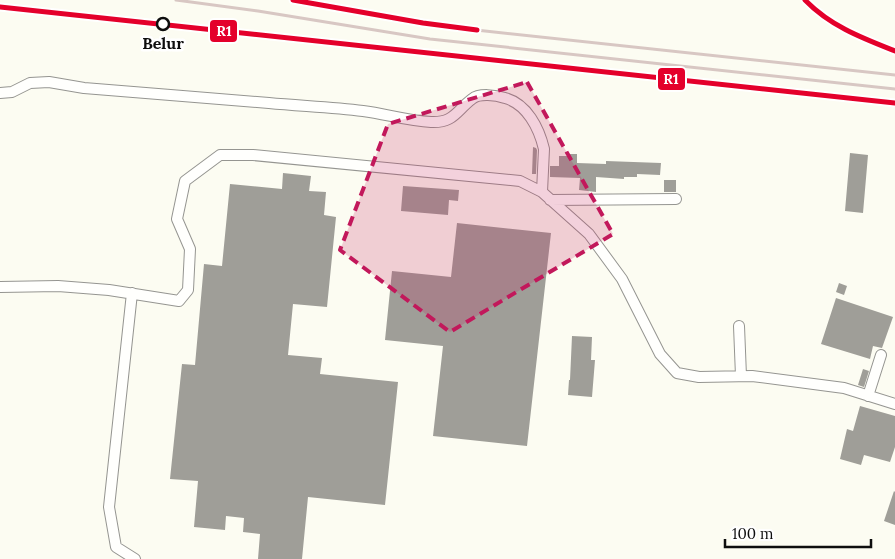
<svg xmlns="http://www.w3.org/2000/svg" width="895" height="559" viewBox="0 0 895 559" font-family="Lora,serif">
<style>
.building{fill:#9f9e98}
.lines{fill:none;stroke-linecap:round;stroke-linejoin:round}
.minor-casing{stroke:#959591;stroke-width:12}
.minor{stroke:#fffffd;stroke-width:10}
.rail{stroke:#d8c7c3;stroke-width:3}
.rail-1-casing{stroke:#fff;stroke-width:9}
.rail-1{stroke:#e4002b;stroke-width:5}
.marked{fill:#c2185b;fill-opacity:0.2;stroke:#c2185b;stroke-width:4;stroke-dasharray:10 6;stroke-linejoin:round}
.stop-dot{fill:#fff;stroke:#0e0e0e;stroke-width:2.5}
.labels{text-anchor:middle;stroke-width:5;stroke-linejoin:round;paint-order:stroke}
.stop-label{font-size:16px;font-weight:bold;fill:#0e0e0e;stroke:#fff}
.line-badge{stroke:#fff;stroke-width:2}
.badge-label{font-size:14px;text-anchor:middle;font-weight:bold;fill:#fff}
</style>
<rect width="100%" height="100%" fill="#fcfcf2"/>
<path class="building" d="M533,147L536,148L537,150L536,174H532Z
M850,153L868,155L863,213L845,211Z
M569,154H577V163L606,164V161L661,163L660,175L637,174V177H624V179L596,177V192L579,190L580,178L550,177V166H559V156H569Z
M283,173L311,176L309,191L326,192L324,215L336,217L327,307L293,304L288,355L322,358L320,374L398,382L385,505L308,497L302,559H258L260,534L243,532L244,518L226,516L225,530L194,527L198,481L170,479L182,364L195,365L204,264L222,266L230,184L282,189Z
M664,180H676V192H664Z
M403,186L459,190L458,201L449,200L448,215L401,211Z
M457,223L551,233L527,446L433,436L443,346L385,340L392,271L451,277Z
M839,283L847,286L844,295L836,292Z
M836,298L893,317L882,348L873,346L870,359L821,344Z
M572,336L592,337L591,360H595L592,397L568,395L569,380H570Z
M863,369L869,371L864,387L858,385Z
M860,406L895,416V447L890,462L864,455L861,465L840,459L847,429L853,431Z
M894,491L895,492V525L884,521Z"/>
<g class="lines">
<defs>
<path id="minor" d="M0,93L12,92L30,83L49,82L84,88C146,93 207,98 269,103C300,106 332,107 363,111C386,114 408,121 431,122C454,123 456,111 472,99C479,93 496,95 505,98C527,104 539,128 544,149L542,192
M550,200L676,199
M0,287L58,286L109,290L179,301L188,290L190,249L177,219L185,181L220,155H253L520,181L542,192L589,234L622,279L660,354L677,373L699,377L752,376L844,388L895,404
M132,293L109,507L116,547L135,559
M739,326L741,376
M868,396L881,355"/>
</defs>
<use href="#minor" class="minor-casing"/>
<use href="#minor" class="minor"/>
<path class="rail" d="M176,0L258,11L430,39L895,89
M293,0L423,23L476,30L895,75
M805,0C830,26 862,38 895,51
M0,7L895,103"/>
<defs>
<path id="rail-1" d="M293,0L423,23L477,30
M805,0C830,26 862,38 895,51
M0,7L895,103"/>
</defs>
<use href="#rail-1" class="rail-1-casing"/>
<use href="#rail-1" class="rail-1"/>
</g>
<path class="marked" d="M527,82L613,234L450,332L340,250L388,124Z"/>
<circle class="stop-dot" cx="163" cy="24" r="6"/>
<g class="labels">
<g class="stop-label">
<text x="163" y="49">Belur</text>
</g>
</g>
<g class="line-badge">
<rect x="209" y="19" width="29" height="24" rx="5" fill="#e4002b"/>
<rect x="657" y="67" width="29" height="24" rx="5" fill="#e4002b"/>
</g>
<g class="badge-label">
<text x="224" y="36">R1</text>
<text x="671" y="84">R1</text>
</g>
<path d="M725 539v8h146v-8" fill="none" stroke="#0e0e0e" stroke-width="2.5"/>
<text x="732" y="539" font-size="15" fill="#0e0e0e" stroke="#ffffff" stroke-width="4" paint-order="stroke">100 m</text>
</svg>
